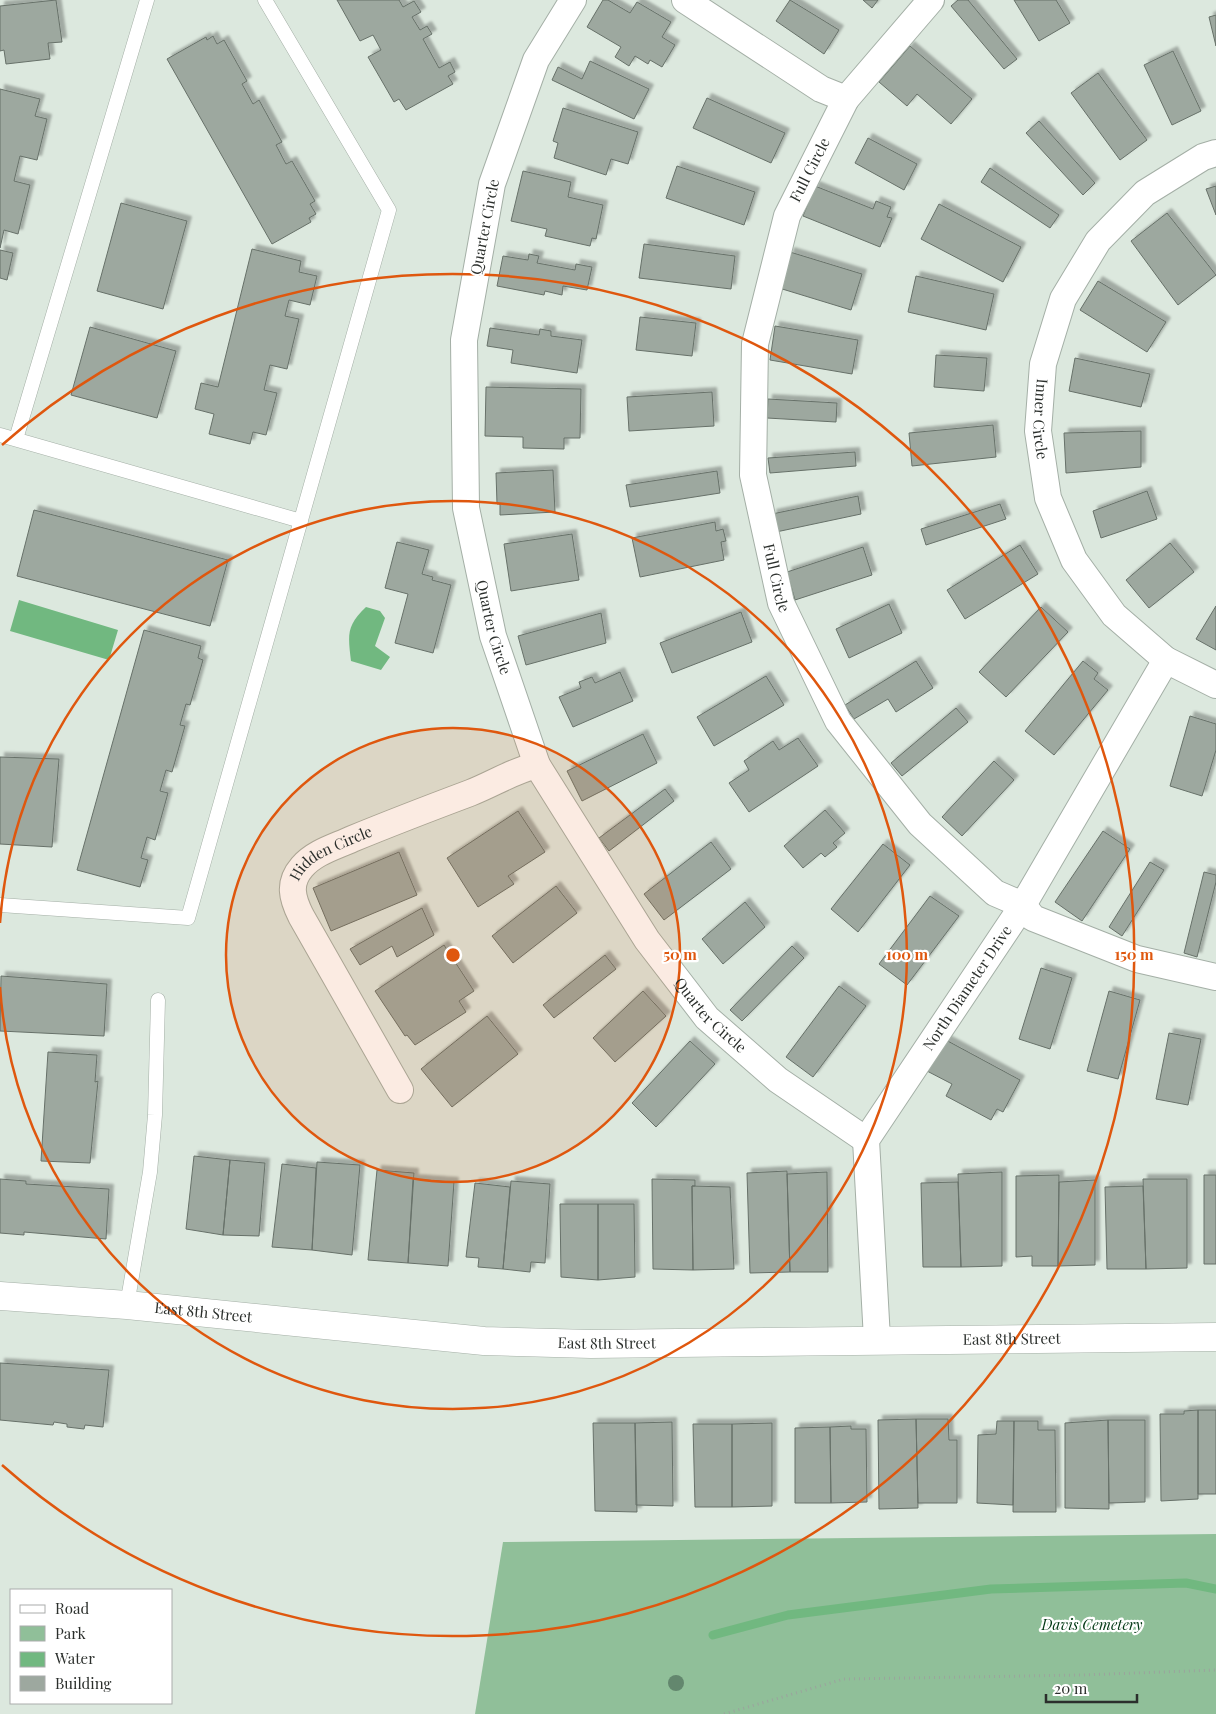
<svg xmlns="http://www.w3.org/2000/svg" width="1216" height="1714" viewBox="0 0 1216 1714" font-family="'Playfair Display',serif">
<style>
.green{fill:#90bf99}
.water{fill:#71b880}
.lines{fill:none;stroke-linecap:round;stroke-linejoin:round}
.stream{stroke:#71b880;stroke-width:9}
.building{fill:#9da89f;stroke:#677169;filter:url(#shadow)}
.lane-casing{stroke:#a4afa6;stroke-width:15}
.street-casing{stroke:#a4afa6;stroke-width:28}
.secondary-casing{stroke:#a4afa6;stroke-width:29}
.path{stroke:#9ba49d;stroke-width:3;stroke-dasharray:1 4;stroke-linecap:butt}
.lane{stroke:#fff;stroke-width:14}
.street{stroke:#fff;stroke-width:26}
.secondary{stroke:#fff;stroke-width:28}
.tree{fill:#63876e}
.ring{fill:none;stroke:#df570e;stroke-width:2.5}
.labels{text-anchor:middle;stroke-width:4.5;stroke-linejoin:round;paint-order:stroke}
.street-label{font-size:15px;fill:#2b2f2c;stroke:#fff}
.park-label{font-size:15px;font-style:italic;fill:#003713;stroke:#fff}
.centre{fill:#df570e;stroke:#fff;stroke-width:2.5}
.ring-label{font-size:15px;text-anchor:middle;font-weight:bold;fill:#df570e;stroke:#fff;stroke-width:4.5;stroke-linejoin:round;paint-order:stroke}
</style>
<defs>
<filter id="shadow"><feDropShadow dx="4.5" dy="-4.5" stdDeviation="1" flood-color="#0004"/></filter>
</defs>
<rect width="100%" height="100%" fill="#dce8de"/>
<path class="green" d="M1216,1534V1714H475L503,1542Z"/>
<path class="water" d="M19,600L118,630L109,660L10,631Z
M366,607L380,611L385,618L375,646L390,657L381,670L351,661C348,635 346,626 366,607Z"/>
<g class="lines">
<path class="stream" d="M713,1635L788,1615L991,1589L1186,1583L1216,1589"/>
</g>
<path class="building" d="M56,0L62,42L48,43L50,59L6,64L4,50L0,51V6Z
M337,0H399L403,7L414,1L421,12L412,17L420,30L427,26L432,34L423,39L439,68L450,62L455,72L448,76L453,84L406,110L399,99L394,102L368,57L381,50L373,35L360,41Z
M603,0H608L630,13L637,2L671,22L662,37L675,45L662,67L650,60L648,64L635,56L629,66L615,57L621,47L587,27Z
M790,0L839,30L824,54L776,21Z
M863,0H878L872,8Z
M958,0H968L1017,59L1004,69L951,6Z
M1014,0H1056L1070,23L1039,41Z
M1216,15V46L1209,17Z
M213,36L217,44L224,40L247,81L242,84L253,104L259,100L282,142L276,145L286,164L292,161L315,201L310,204L316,214L309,218L311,222L272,244L167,59L206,37L207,40Z
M910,46L972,99L951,124L917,94L907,106L879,82Z
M1173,51L1201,111L1172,125L1144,65Z
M590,61L649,89L634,119L552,80L558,67L582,79Z
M1098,73L1147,140L1120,160L1071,93Z
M0,89L40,99L35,116L47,119L37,160L20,156L14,181L30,185L18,234L4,230L0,248Z
M707,98L785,133L771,163L693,128Z
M563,108L638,132L628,164L611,159L606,175L554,158L558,143L553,141Z
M1039,121L1095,183L1083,195L1026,133Z
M868,138L917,164L904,190L855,163Z
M677,166L755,192L744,225L666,198Z
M990,168L1059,215L1050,228L981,182Z
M523,171L571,182L568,197L603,205L596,239L592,238L590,246L545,236L547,229L511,221Z
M815,186L873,209L876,201L891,207L887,217L892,218L880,247L803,216Z
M1216,186V215L1206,189Z
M121,203L187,221L163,309L97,291Z
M939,204L1021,247L1003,282L921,239Z
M1167,213L1216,275L1178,305L1131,241Z
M644,244L735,256L731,289L639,278Z
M252,249L301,261L299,272L317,276L310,305L289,300L285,316L299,319L287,369L270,365L264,390L277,393L266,435L253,432L250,444L209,434L214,414L195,409L201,383L218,387Z
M0,250L13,253L7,280L0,278Z
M790,252L862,274L851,310L779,288Z
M529,254L539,256L537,263L575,270L576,264L592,267L587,290L563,286L562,295L545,291L544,295L497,286L503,256L528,260Z
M916,276L994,294L986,330L908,312Z
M1098,281L1166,322L1147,352L1080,310Z
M640,317L696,323L692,356L636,350Z
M775,326L858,340L852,374L770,360Z
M90,327L176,351L157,418L71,395Z
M490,328L539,335L540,329L551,331V336L582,340L577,373L511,363L513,350L487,346Z
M936,355L987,358L984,391L934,387Z
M1075,358L1150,374L1141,407L1069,391Z
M486,387L581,389L580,438H564V449L523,448V437L485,436Z
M712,392L714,426L629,431L627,397Z
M768,399L837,403L836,422L767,418Z
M993,425L996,457L912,466L909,433Z
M1141,431V467L1066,473L1064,433Z
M855,452L856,466L770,473L768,458Z
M553,470L555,512L500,515V504H497L496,473Z
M717,471L720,493L630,507L626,485Z
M1147,491L1157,519L1101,538L1093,511Z
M858,496L861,514L776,532L772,514Z
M1000,504L1006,519L926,545L921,529Z
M34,510L228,560L210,626L17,576Z
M715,522L716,531L723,529L726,541L721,542L724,560L640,577L632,538Z
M572,534L579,580L511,591L504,544Z
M397,542L429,550L422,574L433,577L432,580L451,585L433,653L395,643L408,594L385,588Z
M1170,543L1194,572L1149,608L1126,580Z
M1020,545L1038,574L965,619L947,590Z
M863,547L872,575L795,600L787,572Z
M889,604L902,633L849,658L836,629Z
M1216,606V650L1196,639Z
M1041,607L1068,632L1006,697L979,672Z
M741,612L752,642L672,673L660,643Z
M601,613L606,643L526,665L518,636Z
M144,630L201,646L198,658L203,660L190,705L186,704L180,725L185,726L172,772L166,770L160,791L168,793L155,840L147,837L141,858L148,860L140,887L77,870Z
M916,661L933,688L896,712L888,699L854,719L845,705Z
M1083,661L1098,673L1094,679L1108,690L1054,755L1025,731Z
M620,672L633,701L573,727L559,697L581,688L579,682L592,677L595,683Z
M766,676L784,705L714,746L697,717Z
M956,708L968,722L902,776L891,763Z
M1190,716L1216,724V750L1202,796L1170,786Z
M643,734L657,763L582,801L567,771Z
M798,738L818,766L749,812L729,783L749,770L744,761L773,741L779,750Z
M0,757L59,759L52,847L0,844Z
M994,761L1014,780L962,836L942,817Z
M665,789L674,801L609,851L599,838Z
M825,810L845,833L833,843L837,847L825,857L821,853L803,868L784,846Z
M518,811L545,852L508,876L514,884L478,907L447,858Z
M1103,831L1130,849L1082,921L1055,902Z
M711,842L731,869L664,920L644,894Z
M883,844L910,865L858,932L831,909Z
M399,852L417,895L331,931L313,888Z
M1150,862L1164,870L1122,936L1109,927Z
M1204,872L1216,875V882L1197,957L1184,953Z
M556,886L577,913L513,963L492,936Z
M930,896L959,916L907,985L879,964Z
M745,902L765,927L723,964L702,939Z
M422,908L434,935L397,957L392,946L360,965L350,949Z
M444,945L474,991L459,1001L466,1012L415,1045L407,1035L405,1036L375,991Z
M792,946L804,958L742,1021L730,1010Z
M605,955L616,969L554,1018L543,1005Z
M1041,968L1072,978L1050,1049L1019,1039Z
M1,976L107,984L104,1036L0,1031Z
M839,986L866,1006L813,1077L786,1057Z
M643,991L666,1016L615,1062L593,1038Z
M1109,991L1140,1000L1118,1079L1087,1071Z
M487,1016L518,1054L452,1107L421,1069Z
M1169,1033L1201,1039L1188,1105L1156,1099Z
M944,1039L1020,1080L1003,1112L997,1109L991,1120L946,1096L952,1084L927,1071Z
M690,1041L715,1064L656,1127L632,1103Z
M48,1052L97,1055L95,1082L98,1081L90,1163L41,1161Z
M194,1156L230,1160L223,1235L186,1229Z
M230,1160L265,1163L259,1236L223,1235Z
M317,1162L360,1165L352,1255L312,1250Z
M282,1164L316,1168L312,1250L272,1247Z
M377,1170L414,1173L408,1263L368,1260Z
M787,1171L790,1272L750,1273L747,1173Z
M827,1172L828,1272H790L787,1174Z
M1002,1172V1266L961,1267L958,1174Z
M1059,1175L1058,1266H1032V1256L1016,1257V1176Z
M1204,1175H1216V1264H1204Z
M0,1179L26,1181V1184L109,1189L106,1239L24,1232V1235L0,1233Z
M413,1179L454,1182L448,1266L408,1263Z
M652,1179L695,1180V1186H692L693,1270L653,1269Z
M1143,1179H1187V1268L1146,1269Z
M1095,1180V1265L1058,1266L1059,1182Z
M511,1181L550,1184L545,1263L531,1262L530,1272L503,1269Z
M958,1182L961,1267H923L921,1183Z
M475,1183L510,1187L503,1269L478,1267L479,1258L466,1257Z
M692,1186L730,1187L734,1269L693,1270Z
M1143,1186L1146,1269H1107L1105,1187Z
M560,1204H598V1280L561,1277Z
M598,1204H634L635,1277L598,1280Z
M0,1363L109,1370L103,1427L85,1425L84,1429L67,1427V1424L54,1422L53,1425L0,1420Z
M1198,1410H1216V1494H1198Z
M1198,1410V1499L1161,1501L1160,1414H1184V1411Z
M916,1419H948L949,1440H957V1503H918Z
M916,1419L918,1508L879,1509L878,1420Z
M1108,1420H1145V1502L1109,1503Z
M1108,1420L1109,1509L1065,1508V1423Z
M997,1421H1014L1013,1505L977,1503L978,1435L996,1434Z
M1014,1421H1038V1430H1055L1056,1512H1013Z
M672,1422L673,1506L636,1505L635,1423Z
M593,1423H635L637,1512L595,1511Z
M772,1423V1506L732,1507V1424Z
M693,1424H732V1507H695Z
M851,1426V1429H866L867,1502L831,1503L830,1427Z
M830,1427L831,1503H795V1428Z"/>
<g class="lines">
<defs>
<path id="lane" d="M0,435L301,521
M16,439L147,0
M0,905L188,918L389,210L265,0
M127,1305L150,1172L155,1115L158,1000"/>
<g id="street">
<path id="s1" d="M573,0L536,60L492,184L464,340L466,508L493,636L537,765L647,940L707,1018L778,1080L866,1140"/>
<path d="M685,0L821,89L846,99"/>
<path id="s2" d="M931,0L846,99L787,216L755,344L753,475L781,603L838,721L920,824L995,893L1023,905L1033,918L1137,959L1216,977"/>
<path id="s3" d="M1216,153L1203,157L1145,193L1098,241L1063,299L1043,364L1038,431L1048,498L1074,560L1114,615L1166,660L1216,685"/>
<path id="s4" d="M400,1090L301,916C292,898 288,883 302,867C315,852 335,847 352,839C391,823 430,808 470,793C493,784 513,771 537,765"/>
<path id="s5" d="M877,1339L866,1140L1023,905L1166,660"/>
</g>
<g id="secondary">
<path id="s6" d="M0,1296L127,1305L484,1341L591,1344L1216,1337"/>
</g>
</defs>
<use href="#lane" class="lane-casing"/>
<use href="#street" class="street-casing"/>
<use href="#secondary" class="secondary-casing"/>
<path class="path" d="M724,1714L844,1679L1082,1675L1216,1670"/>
<use href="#lane" class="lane"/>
<use href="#street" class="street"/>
<use href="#secondary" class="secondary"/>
</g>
<circle class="tree" cx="676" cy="1683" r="8"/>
<circle cx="453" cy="955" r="227" fill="#df570e" fill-opacity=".12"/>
<g class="ring">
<circle cx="453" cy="955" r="227"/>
<path d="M0 923A454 454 0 1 1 0 987"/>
<path d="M2 445A681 681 0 1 1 2 1465"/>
</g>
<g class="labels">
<g class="street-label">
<text transform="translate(810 170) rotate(-63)" y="5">Full Circle</text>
<text transform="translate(485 227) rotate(-79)" y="5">Quarter Circle</text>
<text dy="5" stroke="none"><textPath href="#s3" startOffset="340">Inner Circle</textPath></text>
<text dy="5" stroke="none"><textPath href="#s2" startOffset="630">Full Circle</textPath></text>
<text dy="5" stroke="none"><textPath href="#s1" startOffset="651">Quarter Circle</textPath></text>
<text dy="5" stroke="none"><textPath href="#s4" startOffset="285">Hidden Circle</textPath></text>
<text dy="5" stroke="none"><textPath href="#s5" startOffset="382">North Diameter Drive</textPath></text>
<text dy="5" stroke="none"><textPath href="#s1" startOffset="1101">Quarter Circle</textPath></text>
<text dy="5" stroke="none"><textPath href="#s6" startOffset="204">East 8th Street</textPath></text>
<text dy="5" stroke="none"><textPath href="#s6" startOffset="1014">East 8th Street</textPath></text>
<text dy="5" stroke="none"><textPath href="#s6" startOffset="609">East 8th Street</textPath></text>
</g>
<g class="park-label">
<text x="1092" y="1630">Davis Cemetery</text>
</g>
</g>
<circle cx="453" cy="955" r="8" class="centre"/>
<g class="ring-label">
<text x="680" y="960">50 m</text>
<text x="907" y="960">100 m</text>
<text x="1134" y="960">150 m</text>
</g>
<rect x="10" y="1589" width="162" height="115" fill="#ffffff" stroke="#aaacab"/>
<rect x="20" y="1605" width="25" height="8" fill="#ffffff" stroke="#aaacab"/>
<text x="55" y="1614" font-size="15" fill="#2b2f2c">Road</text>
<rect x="20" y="1626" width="25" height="15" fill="#90bf99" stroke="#aaacab"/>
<text x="55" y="1639" font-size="15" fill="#2b2f2c">Park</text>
<rect x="20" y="1652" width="25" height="15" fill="#71b880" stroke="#aaacab"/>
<text x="55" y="1664" font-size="15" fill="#2b2f2c">Water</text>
<rect x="20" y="1676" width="25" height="15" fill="#9da89f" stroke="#aaacab"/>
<text x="55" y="1689" font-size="15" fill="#2b2f2c">Building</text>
<path d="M1046 1694v8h91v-8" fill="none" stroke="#2b2f2c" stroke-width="2.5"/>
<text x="1054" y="1694" font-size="15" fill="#2b2f2c" stroke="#ffffff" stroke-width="4" paint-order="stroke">20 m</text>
</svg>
